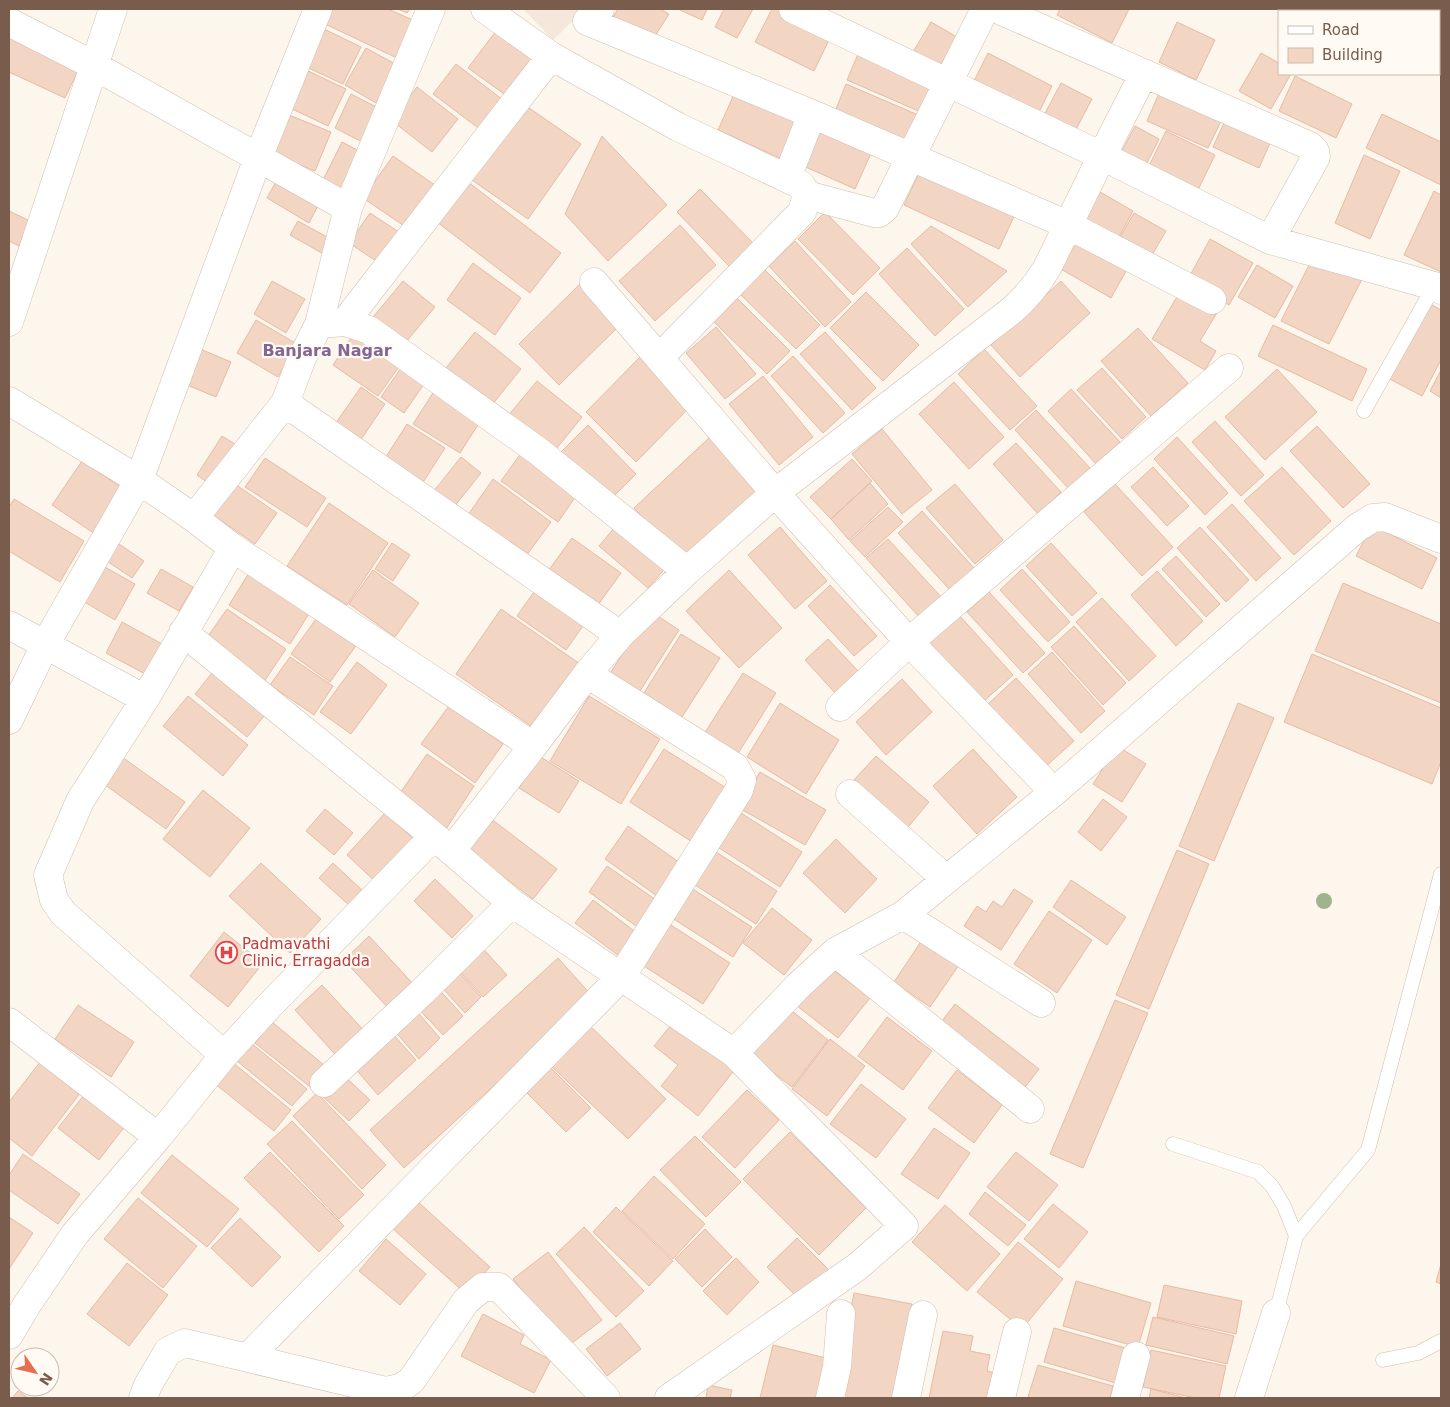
<svg xmlns="http://www.w3.org/2000/svg" width="1450" height="1407" viewBox="0 0 1450 1407" font-family="'DejaVu Sans',sans-serif">
<style>
.residential{fill:#f5e8da}
.building{fill:#f3d5c3;stroke:#e6bba3}
.lines{fill:none;stroke-linecap:round;stroke-linejoin:round}
.service-casing{stroke:#d1beb0;stroke-width:15}
.minor-casing{stroke:#d1beb0;stroke-width:29}
.service{stroke:#fff;stroke-width:14}
.minor{stroke:#fff;stroke-width:28}
.tree{fill:#a0b28e}
.labels{text-anchor:middle;stroke-width:4.5;stroke-linejoin:round;paint-order:stroke}
.health-label{font-size:15px;fill:#be3a42;stroke:#fffaf3;text-anchor:start}
.neighbourhood-label{font-size:16px;font-weight:bold;fill:#846695;stroke:#fffaf3}
</style>
<rect width="100%" height="100%" fill="#fdf6ec"/>
<path class="residential" d="M523,9H585L553,40Z"/>
<path class="building" d="M333,9H388L415,21L397,58L325,24Z
M398,9H410L407,13Z
M618,9H660L669,14L650,44L611,20Z
M678,9H707L702,20Z
M724,9H753L737,38L715,27Z
M772,9H781L832,34L814,71L755,42Z
M1060,9H1129L1112,43L1057,15Z
M931,22L957,37L936,73L910,57Z
M1177,22L1215,40L1196,80L1159,62Z
M320,27L361,47L343,84L302,65Z
M499,27L541,58L511,99L468,68Z
M9,33L80,66L65,98L9,72Z
M861,47L937,80L923,113L847,80Z
M366,48L397,65L376,103L345,85Z
M988,53L1052,86L1036,118L972,85Z
M1261,53L1279,63V74H1291L1271,109L1239,91Z
M456,64L507,103L485,133L433,94Z
M304,69L346,89L328,126L286,106Z
M1295,76L1352,104L1336,138L1279,111Z
M1061,83L1092,99L1073,135L1042,119Z
M846,84L923,117L908,151L832,119Z
M417,87L458,119L432,152L391,120Z
M1161,89L1223,117L1208,148L1147,121Z
M735,92L797,121L780,158L718,130Z
M351,94L382,110L366,144L335,128Z
M522,103L581,144L528,219L469,178Z
M1382,114L1441,142V185L1366,148Z
M289,115L331,132L315,171L273,154Z
M1224,123L1270,143L1259,168L1213,147Z
M817,124L873,149L855,189L799,164Z
M1135,126L1159,139L1143,171L1118,158Z
M1166,131L1215,155L1196,194L1147,170Z
M602,136L667,205L608,261L565,214Z
M342,142L363,153L343,194L321,184Z
M1364,155L1400,171L1370,239L1335,223Z
M393,156L442,190L413,232L363,198Z
M923,165L1017,210L999,249L904,205Z
M278,178L320,202L309,223L267,198Z
M468,182L561,253L530,293L437,222Z
M700,189L753,243L729,266L677,212Z
M1095,189L1133,211L1115,244L1076,222Z
M1434,191L1441,195V272L1404,255Z
M9,211L30,221L19,246L9,241Z
M825,212L880,268L853,295L798,239Z
M370,213L405,236L385,267L349,243Z
M1134,213L1166,231L1148,262L1116,244Z
M298,221L336,242L327,256L290,235Z
M680,225L716,265L655,321L619,281Z
M931,226L1007,271L968,307L911,244Z
M1073,231L1130,264L1111,298L1054,265Z
M1210,239L1253,263L1229,305L1187,281Z
M795,241L851,302L825,327L769,266Z
M907,248L964,309L935,336L879,274Z
M1314,255L1362,279L1329,344L1281,321Z
M473,263L521,298L495,335L447,300Z
M1257,265L1293,286L1275,318L1238,297Z
M762,267L820,325L796,349L737,291Z
M272,281L305,299L286,333L254,314Z
M403,281L435,307L401,348L369,322Z
M1061,281L1090,313L1020,377L991,345Z
M580,284L620,325L559,385L519,344Z
M1181,290L1218,311L1200,341L1216,351L1205,370L1152,339Z
M866,292L919,345L883,381L830,328Z
M735,296L790,351L767,374L712,320Z
M1427,302L1441,310V360L1422,396L1386,377Z
M256,320L297,344L278,377L237,353Z
M1273,325L1367,369L1352,401L1258,356Z
M716,327L756,374L725,399L686,353Z
M1138,328L1188,383L1151,416L1101,361Z
M355,332L401,364L378,396L333,365Z
M475,332L521,369L487,411L441,374Z
M825,332L876,388L852,410L800,354Z
M198,348L231,362L216,397L182,383Z
M984,349L1037,406L1010,430L958,374Z
M641,356L691,406L636,462L586,412Z
M793,356L845,413L823,433L771,376Z
M403,365L426,381L404,413L381,397Z
M1102,368L1146,417L1122,439L1077,390Z
M1277,369L1317,412L1265,460L1225,417Z
M1441,370V398L1430,391Z
M763,376L813,437L779,465L729,404Z
M537,381L582,417L552,454L507,417Z
M954,382L1004,437L969,469L919,414Z
M361,387L385,404L360,441L335,424Z
M1071,389L1120,442L1096,464L1048,411Z
M435,390L481,420L460,453L413,424Z
M1036,410L1090,468L1068,488L1015,430Z
M1215,421L1264,475L1241,496L1192,442Z
M407,424L445,448L420,487L382,463Z
M588,425L636,474L607,503L558,455Z
M1317,426L1370,484L1343,508L1290,451Z
M882,429L932,490L902,514L852,454Z
M222,436L243,449L217,489L197,475Z
M710,437L760,490L684,562L634,508Z
M1177,437L1228,493L1205,515L1154,459Z
M1016,443L1061,492L1038,514L993,464Z
M524,449L581,489L558,522L501,481Z
M461,457L481,473L450,512L430,496Z
M265,458L326,498L307,527L245,487Z
M852,459L872,481L831,519L810,497Z
M82,461L125,490L95,534L52,505Z
M1153,467L1189,506L1167,526L1131,487Z
M1282,467L1331,521L1294,555L1244,501Z
M493,479L551,522L526,556L468,515Z
M229,480L277,513L255,544L207,511Z
M870,483L888,504L849,540L831,519Z
M955,484L1003,540L975,564L926,508Z
M1115,484L1173,547L1142,576L1084,512Z
M14,499L84,541L60,582L9,551V507Z
M329,503L388,543L347,605L287,566Z
M1232,504L1281,558L1256,581L1207,527Z
M888,507L903,522L865,557L850,541Z
M922,511L974,568L950,590L898,533Z
M620,521L669,564L648,588L599,546Z
M1372,525L1437,558L1422,589L1356,556Z
M780,527L827,581L795,609L748,555Z
M1200,527L1249,580L1226,602L1177,548Z
M572,538L621,573L595,609L546,574Z
M888,539L942,598L920,618L866,558Z
M113,540L144,561L132,578L101,557Z
M392,543L410,555L393,581L375,569Z
M1051,543L1097,593L1072,616L1026,566Z
M1176,556L1220,604L1206,617L1162,569Z
M96,562L135,584L115,620L76,597Z
M161,569L193,587L179,611L147,593Z
M1022,569L1070,622L1048,642L1000,590Z
M373,570L419,603L395,637L349,604Z
M729,570L782,628L739,668L686,611Z
M1157,571L1203,621L1176,646L1131,595Z
M249,573L310,612L290,644L229,605Z
M541,582L590,616L566,650L517,616Z
M1343,583L1441,624V703L1315,651Z
M830,585L877,636L854,656L808,606Z
M989,592L1045,653L1023,673L967,612Z
M1102,598L1156,656L1129,681L1076,622Z
M227,609L286,649L263,683L204,642Z
M501,609L583,666L538,731L456,674Z
M650,611L679,630L638,694L609,675Z
M321,612L360,640L330,682L291,654Z
M958,614L1013,675L983,702L928,642Z
M122,622L164,645L147,675L106,653Z
M1074,626L1126,683L1103,705L1051,647Z
M681,634L720,658L680,720L642,696Z
M828,639L859,672L836,694L805,660Z
M1052,652L1105,711L1081,733L1028,674Z
M1312,654L1441,708V762L1432,784L1284,722Z
M290,657L333,686L314,715L270,685Z
M357,662L387,685L351,734L320,712Z
M217,667L269,710L247,737L195,694Z
M743,673L776,693L737,755L704,734Z
M1016,678L1074,741L1043,769L986,706Z
M902,679L932,712L886,755L856,722Z
M188,696L248,745L223,776L163,726Z
M589,696L660,739L621,804L550,761Z
M780,703L839,740L806,794L747,757Z
M1238,703L1274,718L1214,861L1179,846Z
M449,706L503,744L475,783L421,744Z
M1117,746L1146,764L1122,802L1093,784Z
M664,749L731,791L697,845L630,802Z
M973,749L1017,797L977,834L933,786Z
M115,752L185,802L166,829L97,779Z
M427,754L474,786L446,829L398,796Z
M539,756L579,781L559,813L519,788Z
M876,756L929,802L908,827L854,780Z
M760,772L826,810L805,845L739,808Z
M203,790L250,828L210,877L163,839Z
M1103,799L1127,817L1101,851L1078,832Z
M325,809L353,833L334,855L306,831Z
M385,813L418,843L379,885L347,855Z
M741,813L802,852L780,887L719,848Z
M490,818L557,869L533,899L467,849Z
M628,826L680,863L657,896L605,859Z
M836,839L877,879L845,913L803,873Z
M1177,850L1209,864L1149,1009L1116,995Z
M716,852L777,891L756,924L695,885Z
M261,863L321,919L290,953L229,896Z
M333,863L363,891L350,906L319,878Z
M607,866L662,904L643,931L589,892Z
M435,879L473,916L452,938L414,901Z
M1071,880L1126,917L1107,945L1053,907Z
M691,888L752,927L733,957L672,918Z
M1014,889L1033,901L1001,950L964,926L977,906L986,912L993,901L1002,907Z
M593,900L645,939L627,962L575,923Z
M772,908L812,940L784,975L743,943Z
M1049,911L1092,940L1057,993L1014,964Z
M663,920L730,963L703,1004L636,961Z
M224,932L263,963L228,1007L190,976Z
M369,936L415,986L390,1010L344,960Z
M924,937L961,962L930,1007L894,982Z
M477,942L507,975L483,997L453,964Z
M558,958L592,996L404,1168L370,1130Z
M827,965L870,998L838,1038L796,1005Z
M454,967L481,997L465,1013L437,982Z
M322,985L368,1035L341,1061L295,1010Z
M436,986L463,1016L443,1035L415,1005Z
M1115,1000L1148,1013L1083,1168L1050,1154Z
M955,1004L1039,1069L1022,1091L938,1026Z
M78,1005L134,1042L111,1077L55,1039Z
M413,1007L440,1038L419,1059L391,1027Z
M787,1007L828,1040L792,1087L750,1055Z
M887,1017L932,1051L903,1090L858,1056Z
M675,1020L736,1068L698,1116L661,1086L678,1065L654,1046Z
M272,1022L330,1070L314,1090L255,1043Z
M588,1024L666,1099L628,1139L549,1064Z
M391,1032L416,1060L378,1095L353,1066Z
M830,1039L865,1066L827,1116L792,1089Z
M251,1043L307,1089L292,1106L237,1061Z
M44,1057L84,1088L32,1156L9,1138V1102Z
M232,1062L291,1110L274,1131L214,1083Z
M547,1064L591,1108L566,1132L522,1088Z
M957,1070L1002,1105L974,1143L928,1108Z
M339,1071L370,1100L349,1121L319,1093Z
M861,1084L906,1119L876,1158L830,1124Z
M747,1090L779,1120L735,1168L702,1137Z
M317,1093L386,1165L362,1189L293,1116Z
M84,1095L125,1126L99,1160L58,1128Z
M292,1121L364,1195L339,1219L267,1144Z
M934,1128L970,1153L938,1199L901,1174Z
M790,1132L866,1208L819,1255L743,1179Z
M695,1136L741,1182L706,1217L660,1170Z
M270,1152L344,1226L319,1252L244,1178Z
M1016,1152L1058,1185L1029,1221L987,1187Z
M23,1154L80,1194L58,1224L9,1190V1175Z
M172,1155L239,1209L207,1247L141,1193Z
M654,1176L705,1224L673,1259L622,1211Z
M985,1192L1026,1225L1008,1246L969,1214Z
M138,1198L197,1246L163,1288L104,1239Z
M417,1201L490,1267L466,1294L392,1228Z
M1053,1204L1088,1232L1059,1268L1024,1239Z
M945,1205L1000,1254L967,1291L912,1242Z
M616,1207L673,1261L649,1286L593,1232Z
M9,1217L33,1233L9,1269Z
M240,1218L281,1257L252,1287L211,1248Z
M584,1227L644,1291L616,1317L556,1254Z
M705,1229L732,1257L702,1287L675,1259Z
M797,1238L830,1271L800,1300L767,1267Z
M386,1239L426,1274L400,1305L359,1271Z
M1018,1242L1063,1279L1022,1329L977,1292Z
M548,1252L602,1320L567,1347L513,1279Z
M736,1258L759,1282L727,1315L703,1291Z
M127,1263L168,1295L129,1346L87,1314Z
M1441,1264V1284L1436,1282Z
M1076,1281L1151,1303L1138,1347L1063,1326Z
M1164,1285L1242,1301L1236,1334L1157,1317Z
M854,1293L912,1304L894,1398H833Z
M483,1314L524,1335L520,1344L551,1360L534,1393L461,1356Z
M1153,1317L1234,1336L1227,1364L1146,1345Z
M620,1323L641,1349L607,1376L586,1349Z
M1054,1328L1129,1349L1119,1384L1044,1362Z
M943,1331L973,1336L970,1351L990,1355L987,1371L996,1373L991,1398H929Z
M773,1345L834,1360L825,1398H760Z
M1151,1350L1226,1366L1219,1398H1196L1143,1387Z
M1038,1365L1113,1386L1110,1398H1033L1028,1397Z
M708,1385L732,1390L730,1398H706Z
M1151,1389L1186,1398H1149Z
M18,1391L28,1398H12Z"/>
<g class="lines">
<defs>
<path id="service" d="M1364,411L1434,286
M1173,1144L1258,1172L1272,1186L1284,1206L1296,1236
M1276,1313L1296,1236L1368,1150L1441,874
M1383,1360L1418,1353L1441,1341"/>
<path id="minor" d="M485,9L551,56L678,127L801,185L807,195L802,212L659,358
M600,9L587,21L812,114L1068,225L1212,300
M793,9L1102,156L1270,240L1434,286L1441,290
M997,9L1310,146L1315,151L1316,157L1270,240
M9,22L93,65L348,208
M787,178L812,114
M807,195L874,213H879L885,208L985,9
M594,282L775,493L909,642L1054,792
M9,322L113,9
M345,322L551,56
M319,324L345,322L369,330L538,451L687,571
M9,401L139,480L194,518L233,548L533,746
M285,403L620,635
M194,518L285,403L302,358L319,324L348,208L431,9
M9,625L145,699L233,548
M183,632L434,836L512,903L734,1053L904,1226L857,1267L669,1398
M145,699L80,801L48,875L54,900L63,913L224,1055
M840,707L909,642L1229,368
M9,720L45,645L139,480L258,158L318,9
M850,794L946,879
M451,851L537,741L587,674L620,635L687,571L775,493L1011,311C1026,298 1037,285 1047,268L1102,156L1144,73
M903,915L1041,1003
M835,952L1030,1109
M9,1022L158,1137
M734,1053L798,986L835,952L903,915L1054,792L1358,527L1373,518L1385,517L1441,539
M324,1083L421,993L512,903
M9,1335L28,1303L75,1234L158,1137L224,1055L271,1004L434,836
M248,1357L621,977L739,790L742,780L735,767L587,674
M143,1398L148,1385L168,1351L185,1343L386,1391L400,1388L411,1381L466,1301L483,1287H499L606,1398
M830,1398L837,1367L841,1314
M906,1398L923,1315
M1001,1398L1017,1332
M1125,1398L1136,1356
M1249,1398L1276,1313"/>
</defs>
<use href="#service" class="service-casing"/>
<use href="#minor" class="minor-casing"/>
<use href="#service" class="service"/>
<use href="#minor" class="minor"/>
</g>
<circle class="tree" cx="1324" cy="901" r="8"/>
<defs>
<symbol id="hospital-ring" viewBox="-11 -11 22 22"><circle r="9.5" fill="#fffaf3" stroke="#e0444e" stroke-width="1.5"/><path d="M-5-5h3v3.5h4V-5h3V5h-3V1.5h-4V5h-3Z" fill="#e0444e"/></symbol>
</defs>
<g fill-rule="evenodd">
<use href="#hospital-ring" x="214" y="940" width="25" height="25"/>
</g>
<g class="labels">
<g class="health-label">
<text x="242" y="949">Padmavathi<tspan x="242" dy="17">Clinic, Erragadda</tspan></text>
</g>
<g class="neighbourhood-label">
<text x="327" y="356">Banjara Nagar</text>
</g>
</g>
<rect width="1450" height="1407" fill="none" stroke="#7a5c4d" stroke-width="20"/>
<rect x="1278" y="10" width="162" height="65" fill="#fffaf3" stroke="#cabbb1"/>
<rect x="1288" y="26" width="25" height="8" fill="#ffffff" stroke="#cabbb1"/>
<text x="1322" y="35" font-size="15" fill="#7a5c4d">Road</text>
<rect x="1288" y="48" width="25" height="15" fill="#f3d5c3" stroke="#cabbb1"/>
<text x="1322" y="60" font-size="15" fill="#7a5c4d">Building</text>
<g transform="translate(35 1372) rotate(124)"><circle r="24" fill="#fffaf3" stroke="#cabbb1"/>
<path d="M0-4L9 19L0 12L-9 19Z" fill="#e76f51"/>
<text y="-8" font-size="14" font-weight="bold" text-anchor="middle" fill="#7a5c4d">N</text>
</g>
</svg>
